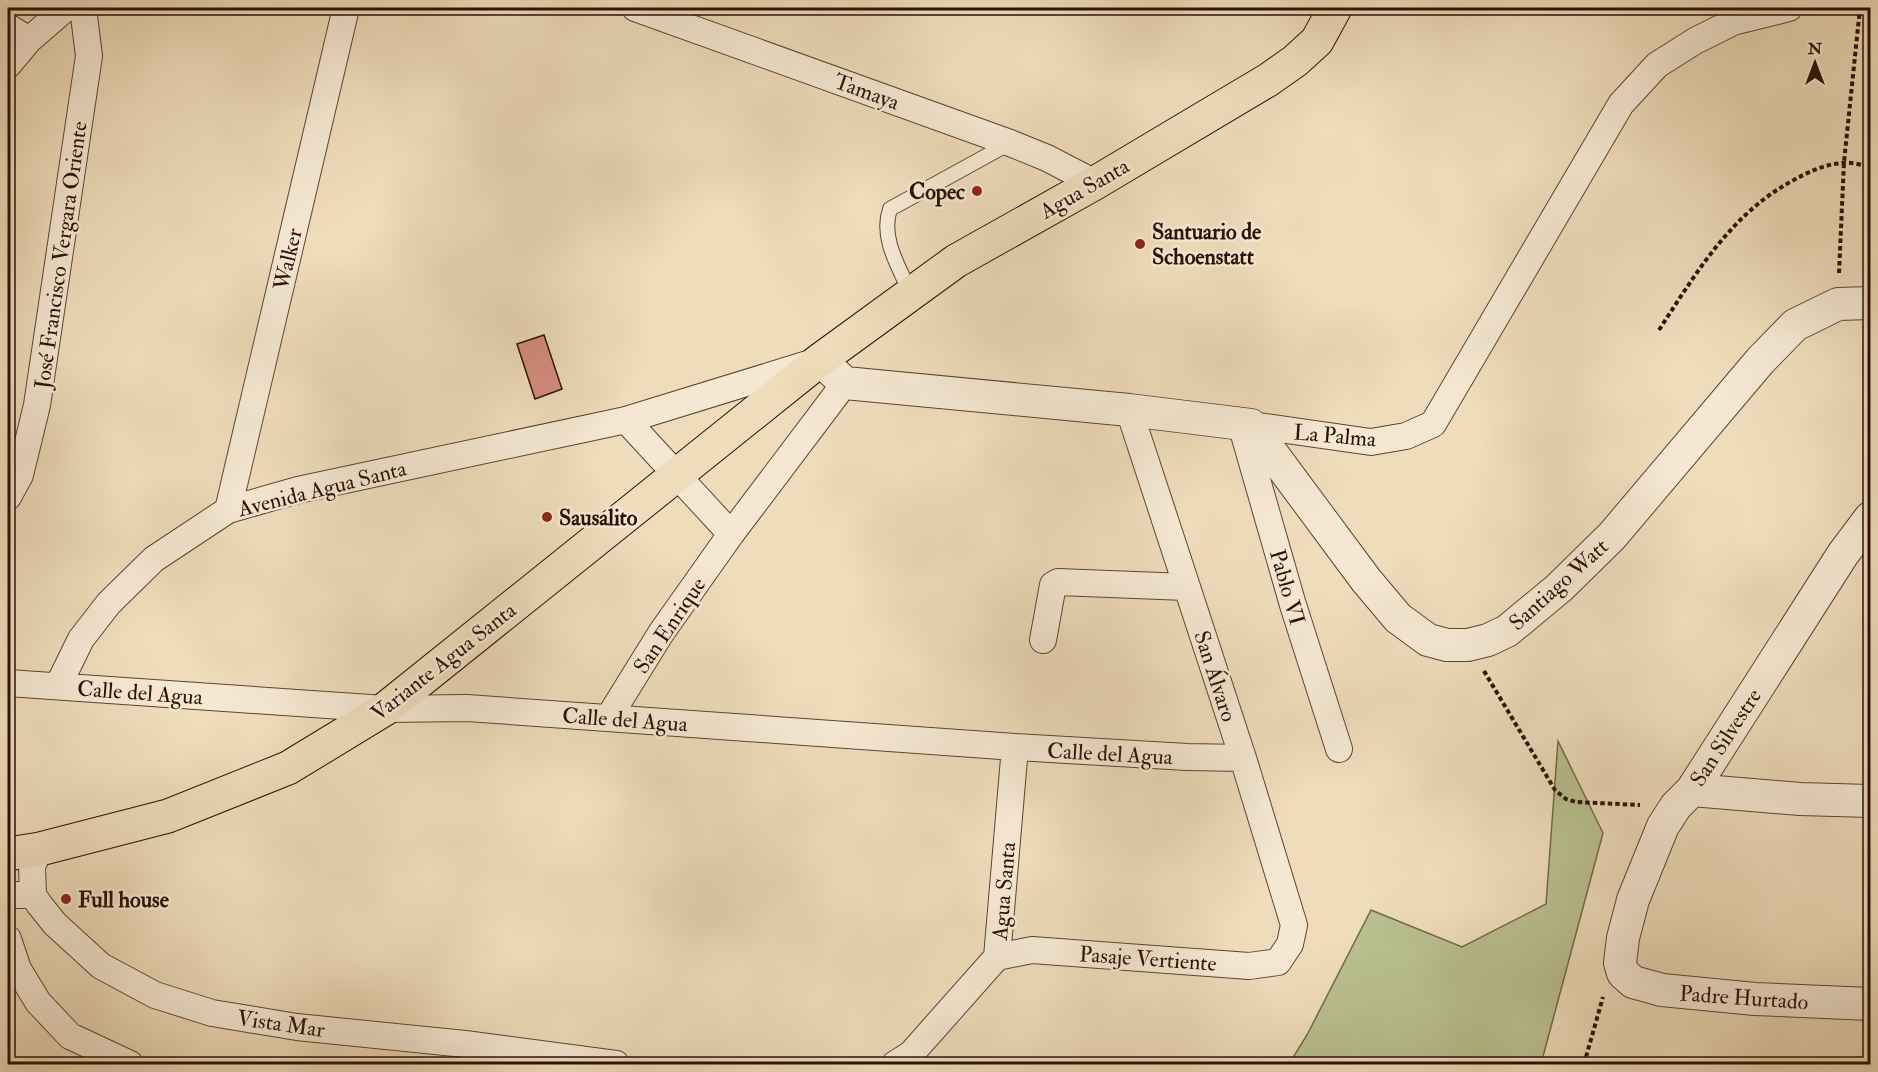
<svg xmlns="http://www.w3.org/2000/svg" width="1878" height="1072" viewBox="0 0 1878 1072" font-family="'IM FELL Double Pica',serif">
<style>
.green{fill:#b9c090;stroke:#72684c;stroke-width:1.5}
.building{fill:#d68d80;stroke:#2a1107;stroke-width:1.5}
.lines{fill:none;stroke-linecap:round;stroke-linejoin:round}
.service-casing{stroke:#5b4434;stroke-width:16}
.minor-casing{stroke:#5b4434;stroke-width:28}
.tertiary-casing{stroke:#5b4434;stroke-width:34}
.primary-casing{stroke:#2a1107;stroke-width:35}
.path{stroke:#2a1107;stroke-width:4;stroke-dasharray:4.5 3;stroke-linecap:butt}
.service{stroke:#f5e8d3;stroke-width:14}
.minor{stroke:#f5e8d3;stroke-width:26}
.tertiary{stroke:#f5e8d3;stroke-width:32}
.primary{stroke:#efdcbb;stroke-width:33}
.poi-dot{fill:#8f2418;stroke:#f5e8d3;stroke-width:2}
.labels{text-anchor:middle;stroke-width:5;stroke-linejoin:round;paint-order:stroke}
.street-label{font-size:22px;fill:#2a1107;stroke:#f5e8d3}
.poi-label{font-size:22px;font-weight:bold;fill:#2a1107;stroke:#f5e8d3;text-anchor:start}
</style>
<rect width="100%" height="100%" fill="#efdcbb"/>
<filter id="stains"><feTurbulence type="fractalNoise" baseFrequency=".00333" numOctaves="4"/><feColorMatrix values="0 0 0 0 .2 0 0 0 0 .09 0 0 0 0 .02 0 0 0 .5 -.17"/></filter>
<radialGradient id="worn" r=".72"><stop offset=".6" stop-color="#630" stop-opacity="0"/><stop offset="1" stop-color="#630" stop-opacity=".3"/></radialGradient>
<path class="green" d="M1558,741L1603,833L1541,1064H1289L1307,1035L1371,910L1462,947L1546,904Z"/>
<path class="building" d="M544,335L562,389L535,399L517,344Z"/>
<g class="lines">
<defs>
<path id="service" d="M911,294C899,267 880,238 890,209L1010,143"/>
<path id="minor" d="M635,8L1010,143L1047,158L1095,183
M8,27L29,40L66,8
M8,65L29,40
M626,420L731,534
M1241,424L1293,605L1339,749
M1251,425L1371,442L1406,436L1433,424L1621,104L1657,65L1695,41L1733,22L1789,8
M8,497L20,475L37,405L89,56L83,8
M228,510L346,8
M1043,640L1053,585L1058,582L1186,587
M8,683L385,709L467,708L1015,747L1187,757L1243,758
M58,686L81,639L109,603L154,559L228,510L298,490L626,420L811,363
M609,717L661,633L731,534L845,383
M40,849L32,866L33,895L39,904L55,924L101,966L155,995L212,1013L297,1027L465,1044L616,1064
M8,895H33
M8,939L18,969L38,1002L70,1036L130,1064
M997,957L1032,950L1249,966L1278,962L1290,944L1294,925L1243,758L1129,410
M895,1064L911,1054L997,957L1015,747"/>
<path id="tertiary" d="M820,360L845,383L1129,410L1251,425L1366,580L1398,618L1428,640L1447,645H1468L1488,640L1507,631L1559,588L1612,536L1760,361L1795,325L1838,304L1870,303
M1870,518L1843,554L1692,790L1676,806L1663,826L1633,900L1623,938L1620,963L1623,973L1633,982L1662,990L1755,999L1870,1004
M1692,790L1800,799L1870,801"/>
<path id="primary" d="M8,854L40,849L168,816L288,768L385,709L820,360L956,261L1095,183L1268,80L1295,61L1317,41L1335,8"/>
</defs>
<use href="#service" class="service-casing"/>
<use href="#minor" class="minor-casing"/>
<use href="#tertiary" class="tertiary-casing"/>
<use href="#primary" class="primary-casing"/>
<path class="path" d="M1839,273L1844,162L1860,8
M1659,330C1696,273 1731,214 1792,181C1808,172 1825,164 1843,163C1852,162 1862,165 1870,167
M1484,671L1555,790L1566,799L1576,802L1640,805
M1584,1064L1603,997"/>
<use href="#service" class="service"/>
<use href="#minor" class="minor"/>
<use href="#tertiary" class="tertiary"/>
<use href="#primary" class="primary"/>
</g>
<g class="poi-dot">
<circle cx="977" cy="191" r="6"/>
<circle cx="1140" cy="244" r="6"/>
<circle cx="547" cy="517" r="6"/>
<circle cx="66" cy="899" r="6"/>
</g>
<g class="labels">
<g class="street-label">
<text transform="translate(867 91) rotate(20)" y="8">Tamaya</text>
<text transform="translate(1084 188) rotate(-30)" y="8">Agua Santa</text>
<text transform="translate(60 255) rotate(-82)" y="8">José Francisco Vergara Oriente</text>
<text transform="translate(287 259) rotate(-77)" y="8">Walker</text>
<text transform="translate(1335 435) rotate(5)" y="8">La Palma</text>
<text transform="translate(322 488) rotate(-14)" y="8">Avenida Agua Santa</text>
<text transform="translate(1558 584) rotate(-42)" y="8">Santiago Watt</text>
<text transform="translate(1288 587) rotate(74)" y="8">Pablo VI</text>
<text transform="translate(669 625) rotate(-56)" y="8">San Enrique</text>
<text transform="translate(443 661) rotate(-38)" y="8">Variante Agua Santa</text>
<text transform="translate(1216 676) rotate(72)" y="8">San Álvaro</text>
<text transform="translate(140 692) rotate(4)" y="8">Calle del Agua</text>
<text transform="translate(625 719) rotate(4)" y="8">Calle del Agua</text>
<text transform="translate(1725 737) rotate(-57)" y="8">San Silvestre</text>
<text transform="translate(1110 753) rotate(3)" y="8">Calle del Agua</text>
<text transform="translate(1003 891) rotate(-85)" y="8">Agua Santa</text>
<text transform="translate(1148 958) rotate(4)" y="8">Pasaje Vertiente</text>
<text transform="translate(1744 997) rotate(4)" y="8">Padre Hurtado</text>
<text transform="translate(281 1023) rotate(8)" y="8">Vista Mar</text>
</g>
<g class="poi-label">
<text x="965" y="199" text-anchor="end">Copec</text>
<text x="1152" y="239">Santuario de<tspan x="1152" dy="25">Schoenstatt</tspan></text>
<text x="559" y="525">Sausalito</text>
<text x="78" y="907">Full house</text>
</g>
</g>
<rect width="1878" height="1072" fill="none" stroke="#efdcbb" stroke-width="30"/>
<rect x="9" y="9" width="1860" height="1054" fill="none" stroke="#2a1107" stroke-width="3"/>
<rect x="15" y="15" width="1848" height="1042" fill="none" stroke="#2a1107" stroke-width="1.5"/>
<g transform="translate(1815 63)" stroke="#f5e8d3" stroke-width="4.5" paint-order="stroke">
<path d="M0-4.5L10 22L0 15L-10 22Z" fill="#2a1107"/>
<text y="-9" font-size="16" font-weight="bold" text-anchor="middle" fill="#2a1107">N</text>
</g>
<rect width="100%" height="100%" filter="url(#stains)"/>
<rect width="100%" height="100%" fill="url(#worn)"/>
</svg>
